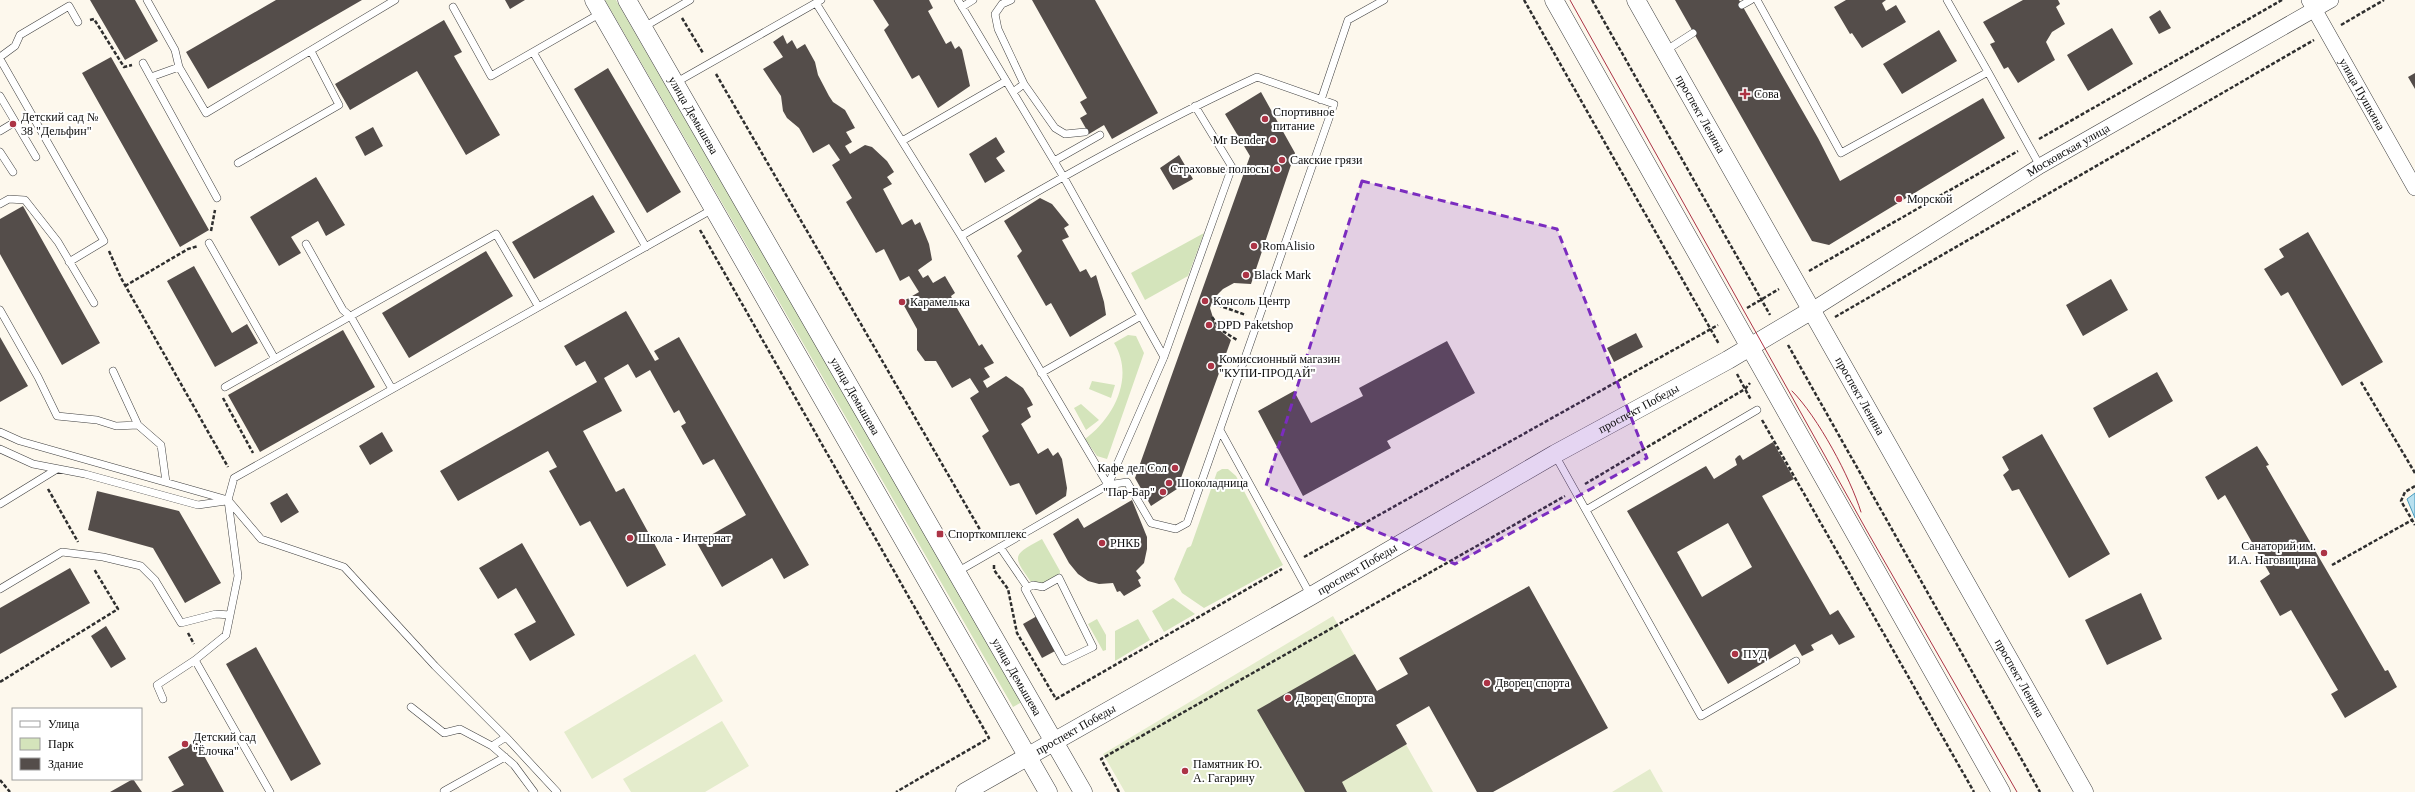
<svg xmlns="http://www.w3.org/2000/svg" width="2415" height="792" viewBox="0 0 2415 792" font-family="'Times New Roman',serif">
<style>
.green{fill:#d4e4bb}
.pitch{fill:#e4eccc}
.water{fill:#b8e0ef;stroke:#479bbe}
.building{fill:#544d4a;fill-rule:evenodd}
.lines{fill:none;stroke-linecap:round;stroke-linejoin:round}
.service-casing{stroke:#3f3f3f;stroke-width:8}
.minor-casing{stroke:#3f3f3f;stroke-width:16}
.tertiary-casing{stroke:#3f3f3f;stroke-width:19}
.path{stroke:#2e2e2e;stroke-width:2.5;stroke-dasharray:4 2;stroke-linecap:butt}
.service{stroke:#fff;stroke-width:7}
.minor{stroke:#fff;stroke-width:15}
.tertiary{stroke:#fff;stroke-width:18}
.tram{stroke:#ac3446;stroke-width:1}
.marked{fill:#7b2cbf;fill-opacity:0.2;stroke:#7b2cbf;stroke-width:3;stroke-dasharray:8 5;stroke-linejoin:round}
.poi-dot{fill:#ac3446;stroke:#fff;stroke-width:1.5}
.labels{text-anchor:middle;stroke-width:4;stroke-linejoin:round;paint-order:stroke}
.poi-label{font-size:12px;fill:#0c0c0c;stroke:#fff;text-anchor:start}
.street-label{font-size:12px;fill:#0c0c0c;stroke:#fff}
</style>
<rect width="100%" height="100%" fill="#fdf8ed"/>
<path class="green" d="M605,0H616L1022,702L1013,707Z
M1204,233L1188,276L1145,300L1131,273Z
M1128,335L1136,336L1144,353L1107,459L1097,456L1085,439C1114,418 1135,377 1114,343Z
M1092,381L1115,385L1111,398L1089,389Z
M1081,404L1099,420L1086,430L1074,408Z
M1222,469H1228L1236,476L1283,565L1204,608L1182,593L1174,579L1187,548L1191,546L1217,472Z
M1042,539L1060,571L1059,578L1043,587L1033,585C1013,556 1010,556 1042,539Z
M1173,598L1195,614L1164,632L1152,611Z
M1097,619L1106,635V650L1103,651L1088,624Z
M1138,619L1150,640L1115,661V631Z"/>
<path class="pitch" d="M1333,616L1433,792H1125L1103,754Z
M695,654L723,701L592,779L564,732Z
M722,721L749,766L705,792H631L623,779Z
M1650,769L1663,792H1612Z"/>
<path class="water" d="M2415,493V518L2407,499Z"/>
<path class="building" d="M90,0H135L158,41L125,60Z
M276,0H362L208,89L186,52Z
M505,0H525L510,9Z
M873,0H929L933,8L928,11L946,44L951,41L955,49L959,46L962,50L970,86L938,108L919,75L912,79L884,30L889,25Z
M1032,0H1095L1158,113L1112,139L1104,125L1089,134L1080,118L1087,114L1080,102L1087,98Z
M1675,0H1739L1818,138L1840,181L1983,98L2005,138L1829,245L1812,241Z
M1846,0H1886L1882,3L1886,11L1896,5L1906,22L1862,48L1852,33L1850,34L1834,7Z
M2023,0H2058L2060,4L2056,7L2065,24L2052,32L2046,42L2055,60L2018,83L2008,67L2004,69L1990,44L1995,42L1983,22Z
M2160,10L2171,28L2159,34L2149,17Z
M444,20L462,52L454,56L500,135L466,155L417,71L350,110L335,84Z
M2112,28L2133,64L2088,91L2067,55Z
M1939,30L1957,61L1902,94L1883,64Z
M783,35L787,44L792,40L797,49L805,44L815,62L818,75L829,96L833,102L845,110L855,128L846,132L852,142L845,146L850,154L865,145L872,147L887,161L894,172L887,177L892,184L883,189L902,225L912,219L915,225L920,222L929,244L932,260L918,270L923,278L928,275L933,283L945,276L955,293L951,296L954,303L979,346L982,344L994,363L984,368L990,377L983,381L987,388L1006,376L1023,388L1030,399L1033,405L1027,408L1031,417L1021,424L1038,454L1048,448L1053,456L1058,452L1062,459L1067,488L1066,496L1036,515L1019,483L1010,486L982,436L989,431L970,398L979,392L970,378L952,388L936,361H925L917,350V329L902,302L919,292L909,276L900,281L884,249L876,253L846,202L852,198L832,165L840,160L829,144L813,153L799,128L787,118L783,111L781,96L763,69L783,57L773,42Z
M111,57L209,230L180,247L82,73Z
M608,68L681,192L647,213L574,89Z
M2415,73V89L2408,77Z
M1261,92L1295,153L1251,284L1234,283L1223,289L1213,299L1210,308L1216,327L1231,340L1177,489L1151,506L1135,478L1250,156L1225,114Z
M373,127L383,146L365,156L355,137Z
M996,137L1005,152L996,158L1005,171L985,183L969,154Z
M1179,155L1193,179L1173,190L1160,168Z
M316,177L345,225L326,236L318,221L291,237L301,253L279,266L250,217Z
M593,195L615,232L534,279L512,242Z
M1040,198L1052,204L1069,225L1064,228L1069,237L1062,240L1080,272L1086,269L1091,278L1096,275L1104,302L1106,315L1070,337L1051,303L1046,306L1017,256L1022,251L1004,221Z
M23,206L100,343L62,365L0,254V219Z
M2308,232L2383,362L2342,386L2288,292L2281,296L2264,269L2284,257L2279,249Z
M486,251L513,296L409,358L382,313Z
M194,266L232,333L247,324L258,343L215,367L167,281Z
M2111,279L2128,310L2083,336L2066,305Z
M626,311L655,361L659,359L654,351L679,337L809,565L784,579L772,558L722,587L697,543L746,515L714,459L703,465L681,426L686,423L679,410L674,413L650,370L636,378L628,364L604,378L622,411L583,431L616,492L624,488L666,565L627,587L590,521L580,526L549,471L557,467L548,451L458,501L440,471L597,382L585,361L576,366L564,346Z
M343,330L375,387L260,452L228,395Z
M1636,333L1643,347L1614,362L1607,348Z
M0,337L28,386L0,402Z
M1447,341L1475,393L1387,441L1391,448L1303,496L1258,411L1294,391L1311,423L1363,396L1359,388Z
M2157,372L2173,401L2109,438L2093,408Z
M382,432L393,451L370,465L359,446Z
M2042,434L2110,554L2069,578L2019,489L2012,491L2003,475L2009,470L2002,457Z
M1773,442L1794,479L1762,496L1830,615L1838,610L1855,637L1839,645L1832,634L1811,645L1814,650L1802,656L1795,644L1728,684L1627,511L1706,466L1714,479L1737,465L1735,459L1738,456L1740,455L1743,460ZM1728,523L1752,567L1702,597L1677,552Z
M2257,446L2269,465L2266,466L2385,671L2388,670L2397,687L2345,718L2331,694L2338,690L2291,610L2280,616L2260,581L2270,574L2225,495L2218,500L2205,477Z
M97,491L179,511L221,583L185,603L153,548L88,530Z
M287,493L299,512L281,523L270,503Z
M1132,500L1147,537V549L1144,563L1136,571L1141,578L1138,580L1141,586L1124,596L1120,591L1117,592L1113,583L1099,584L1088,581L1078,574L1069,563L1053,534L1078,518L1084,528Z
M522,543L575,635L530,661L514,634L536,622L516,588L498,599L479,568Z
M70,568L90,603L0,654V608Z
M1529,586L1608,728L1493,792H1477L1429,706L1396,725L1407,744L1342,782L1347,792H1305L1257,710L1355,654L1377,691L1408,674L1399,658Z
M2141,593L2162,639L2107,665L2085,620Z
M1037,616L1057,650L1042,658L1023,624Z
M106,626L126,659L111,668L91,636Z
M256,647L321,764L291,781L226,664Z
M196,741L224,792H171L184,785L168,757Z
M133,779L142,792H110Z"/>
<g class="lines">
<defs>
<path id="service" d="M147,0L175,50L179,67
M958,0L1063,176L1164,357
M1011,0L1002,4L995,14L998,29L1024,84
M1757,0L1841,153L1988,72L1947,0
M816,3L961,236L1108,485L1127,482L1151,523L1176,529L1187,523L1334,104L1257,77C1155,124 1058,179 961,236
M1742,5L1751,0
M453,7L491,76L601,13
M962,7L973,0
M644,27L690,0
M1665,51L1693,33
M533,52L646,247
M0,57L15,46L20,35L69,6L78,22
M0,59L104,241L69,262
M143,63L217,198
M1988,72L2040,166
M151,77L179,67L206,113L395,0
M675,83L821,0
M1013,92L1024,84L1055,128L1065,134L1085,132
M0,96L36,157
M1321,100L1348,20L1384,0
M0,131L15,122
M902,141L1006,81
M0,152L13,172
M1054,161L1100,135
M238,163L339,105L311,51
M0,204L9,199L25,200L58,242L94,303
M209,243L275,359
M306,244L343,310L351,317L392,389
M0,310L38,377L57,416L97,420L116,426L138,425L161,445L166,482
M113,371L138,425
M1041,373L1141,316
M225,387L496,234L538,306
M1220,430L1311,596
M0,432L20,441L228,500L261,539L344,567L435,666L506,737L557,792
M0,449L33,464L85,474L198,505L226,501
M1555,455L1701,716L1796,661
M0,504L57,469
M1586,510L1757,410
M1000,547L1028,588
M957,572L1108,485L1164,357L1232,167L1195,106
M1059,578L1093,647L1064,661L1025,589L1033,585L1043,587Z
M0,589L62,552L103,557L141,566L155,580L181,623L216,614L230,615
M195,660L270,792
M163,699L157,685L195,660L226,635L238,576L228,500L234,478L713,209
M411,707L444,733L460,729L492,746L506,737
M492,746L514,765L534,792
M444,791L505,757"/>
<g id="minor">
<path id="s1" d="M2309,0L2415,188"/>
<path id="s2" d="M1812,310L2040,166L2331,0"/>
</g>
<g id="tertiary">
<path d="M594,0L1048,792"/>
<path id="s3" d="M627,0L1083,792"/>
<path d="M1554,0L2001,792"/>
<path id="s4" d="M1636,0L2084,792"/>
<path id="s5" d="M965,792L1311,596L1555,454L1728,360L1812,310"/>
</g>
</defs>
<use href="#service" class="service-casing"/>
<use href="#minor" class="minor-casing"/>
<use href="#tertiary" class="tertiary-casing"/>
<path class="path" d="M1524,0L1719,344
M1592,0L1770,315
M682,18L703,53
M90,20L94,19L124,67L132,65
M2341,25L2384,0
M716,74L986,540
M2039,139L2282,0
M700,230L989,738L896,792
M211,231L215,210
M109,251L121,278L228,467
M1809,271L2018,151
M125,286L188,249L198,246
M1212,303L1246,315
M1747,308L1779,289
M1212,317L1221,330L1237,340
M1835,317L2314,40
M1788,345L2040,792
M1737,374L1751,400
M2361,382L2415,473
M223,398L253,453
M1762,420L1974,792
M1585,484L1745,389L1750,383
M2415,486L2405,492L2401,501L2415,525
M48,489L78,542
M1304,557L1718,325
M994,565V570L1008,589L1017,633L1056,699L1282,569
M2332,565L2412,520
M188,633L194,644
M0,682L118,609L94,569
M0,780L10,792
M1119,792L1101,759L1565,496"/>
<use href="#service" class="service"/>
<use href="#minor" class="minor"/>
<use href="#tertiary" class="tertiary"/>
<path class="tram" d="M1570,0L1867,531L2017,792
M1792,391C1818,417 1850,477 1861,512"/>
</g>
<path class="marked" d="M1362,181L1557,229L1647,458L1455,564L1266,486Z"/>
<g class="poi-dot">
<path d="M1743 88h4v4h4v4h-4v4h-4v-4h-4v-4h4z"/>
<circle cx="1265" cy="119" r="4"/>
<circle cx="13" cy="124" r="4"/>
<circle cx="1273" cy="140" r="4"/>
<circle cx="1282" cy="160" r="4"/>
<circle cx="1277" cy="169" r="4"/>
<circle cx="1899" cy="199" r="4"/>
<circle cx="1254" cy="246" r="4"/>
<circle cx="1246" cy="275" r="4"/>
<circle cx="1205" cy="301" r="4"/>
<circle cx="902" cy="302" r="4"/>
<circle cx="1209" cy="325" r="4"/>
<circle cx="1211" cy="366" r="4"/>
<circle cx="1175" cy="468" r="4"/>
<circle cx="1169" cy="483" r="4"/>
<circle cx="1163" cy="492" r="4"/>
<rect x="936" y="530" width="8" height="8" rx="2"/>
<circle cx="630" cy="538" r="4"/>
<circle cx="1102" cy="543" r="4"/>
<circle cx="2324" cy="553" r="4"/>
<circle cx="1735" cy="654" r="4"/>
<circle cx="1487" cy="683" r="4"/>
<circle cx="1288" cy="698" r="4"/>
<circle cx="185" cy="744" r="4"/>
<circle cx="1185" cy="771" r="4"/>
</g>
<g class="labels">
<g class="poi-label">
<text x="1754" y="98">Сова</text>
<text x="1273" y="116">Спортивное<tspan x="1273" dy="14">питание</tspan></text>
<text x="21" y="121">Детский сад №<tspan x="21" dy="14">38 "Дельфин"</tspan></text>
<text x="1265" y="144" text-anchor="end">Mr Bender</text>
<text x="1290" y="164">Сакские грязи</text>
<text x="1269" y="173" text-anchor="end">Страховые полюсы</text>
<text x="1907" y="203">Морской</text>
<text x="1262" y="250">RomAlisio</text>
<text x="1254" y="279">Black Mark</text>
<text x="1213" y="305">Консоль Центр</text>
<text x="910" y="306">Карамелька</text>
<text x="1217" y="329">DPD Paketshop</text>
<text x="1219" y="363">Комиссионный магазин<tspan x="1219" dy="14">"КУПИ-ПРОДАЙ"</tspan></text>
<text x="1167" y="472" text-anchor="end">Кафе дел Сол</text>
<text x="1177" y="487">Шоколадница</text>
<text x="1155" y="496" text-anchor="end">"Пар-Бар"</text>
<text x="948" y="538">Спорткомплекс</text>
<text x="638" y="542">Школа - Интернат</text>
<text x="1110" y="547">РНКБ</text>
<text x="2316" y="550" text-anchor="end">Санаторий им.<tspan x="2316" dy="14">И.А. Наговицина</tspan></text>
<text x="1743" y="658">ПУД</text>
<text x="1495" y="687">Дворец спорта</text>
<text x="1296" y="702">Дворец Спорта</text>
<text x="193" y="741">Детский сад<tspan x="193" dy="14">"Ёлочка"</tspan></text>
<text x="1193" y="768">Памятник Ю.<tspan x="1193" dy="14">А. Гагарину</tspan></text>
</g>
<g class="street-label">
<text dy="4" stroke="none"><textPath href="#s1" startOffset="108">улица Пушкина</textPath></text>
<text dy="4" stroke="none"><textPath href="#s4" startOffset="131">проспект Ленина</textPath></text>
<text dy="4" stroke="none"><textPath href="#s3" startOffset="133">улица Демышева</textPath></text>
<text dy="4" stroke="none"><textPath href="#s2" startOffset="302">Московская улица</textPath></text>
<text dy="4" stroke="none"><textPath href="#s3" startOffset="457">улица Демышева</textPath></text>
<text dy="4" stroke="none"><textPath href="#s4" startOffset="455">проспект Ленина</textPath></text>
<text dy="4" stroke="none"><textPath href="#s5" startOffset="775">проспект Победы</textPath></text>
<text dy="4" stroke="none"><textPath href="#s5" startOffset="451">проспект Победы</textPath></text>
<text dy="4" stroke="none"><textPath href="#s3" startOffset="781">улица Демышева</textPath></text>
<text dy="4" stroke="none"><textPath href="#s4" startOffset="779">проспект Ленина</textPath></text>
<text dy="4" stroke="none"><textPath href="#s5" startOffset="127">проспект Победы</textPath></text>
</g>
</g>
<rect x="12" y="708" width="130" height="72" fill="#ffffff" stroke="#9e9e9e"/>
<rect x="20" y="721" width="20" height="6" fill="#ffffff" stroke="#9e9e9e"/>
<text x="48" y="728" font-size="12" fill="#0c0c0c">Улица</text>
<rect x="20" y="738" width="20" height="12" fill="#d4e4bb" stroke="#9e9e9e"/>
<text x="48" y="748" font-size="12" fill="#0c0c0c">Парк</text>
<rect x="20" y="758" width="20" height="12" fill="#544d4a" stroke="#9e9e9e"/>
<text x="48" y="768" font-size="12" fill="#0c0c0c">Здание</text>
</svg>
